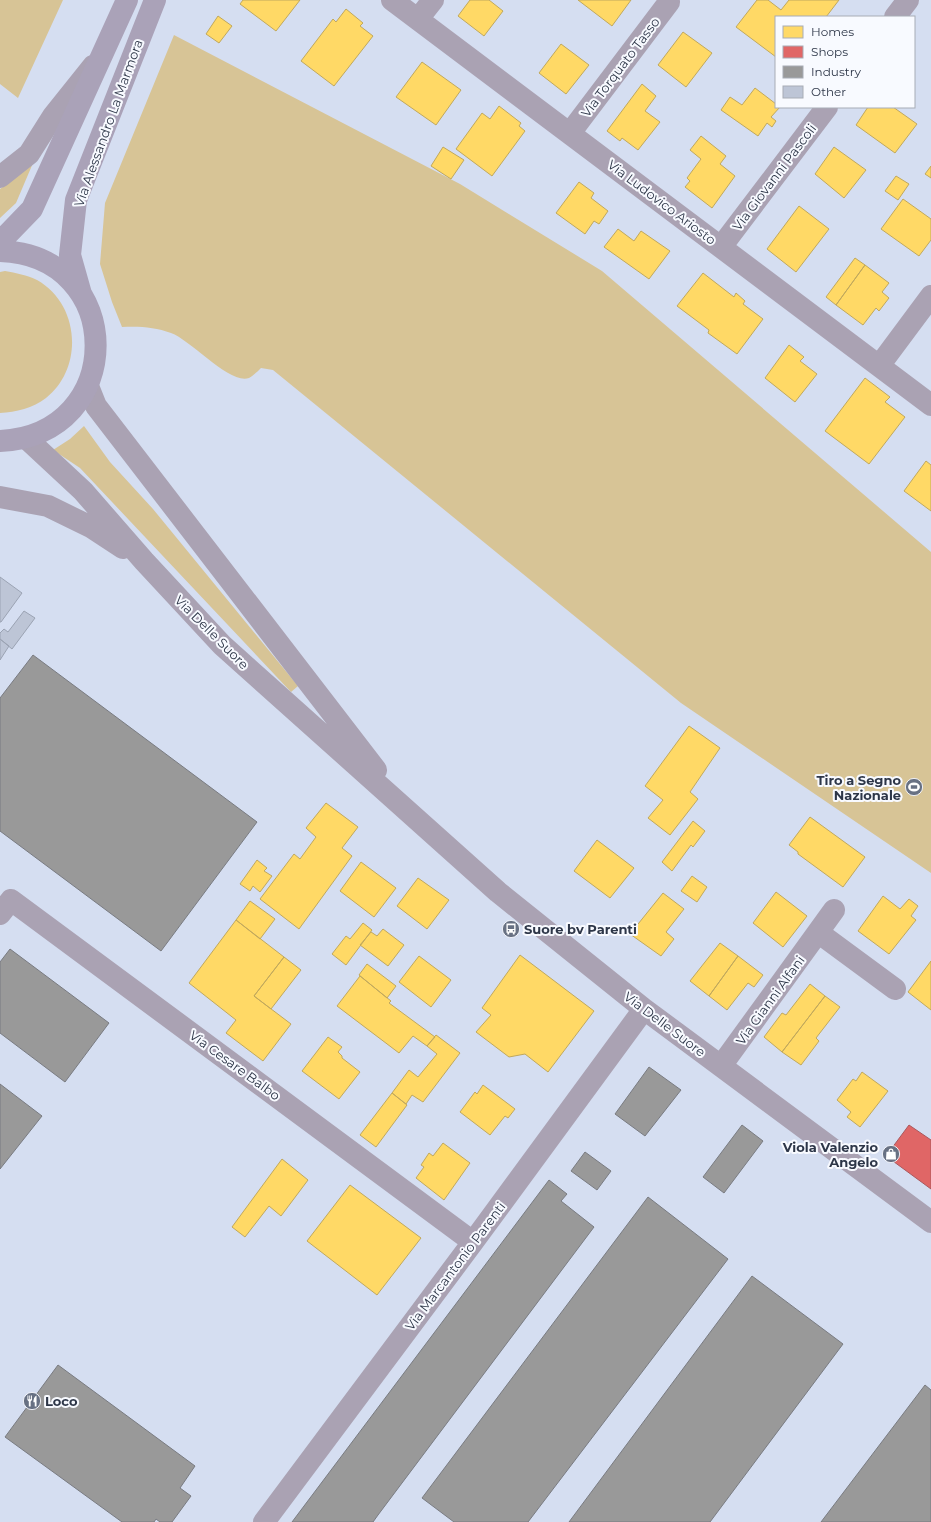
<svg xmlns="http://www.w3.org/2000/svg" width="931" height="1522" viewBox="0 0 931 1522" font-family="Montserrat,sans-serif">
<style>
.green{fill:#d7c496}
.homes{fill:#ffd966;stroke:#c0a85d}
.shops{fill:#e06666;stroke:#aa585d}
.industry{fill:#999;stroke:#797b81}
.building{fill:#bdc5d6;stroke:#9ba3b3}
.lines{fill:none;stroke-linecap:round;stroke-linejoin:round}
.minor{stroke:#aaa2b3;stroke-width:22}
.major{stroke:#aaa2b8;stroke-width:22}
.labels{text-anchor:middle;stroke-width:4;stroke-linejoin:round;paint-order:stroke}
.street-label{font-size:13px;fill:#2d3648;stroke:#f8faff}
.poi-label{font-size:13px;font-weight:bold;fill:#2d3648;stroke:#f8faff;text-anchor:end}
</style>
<rect width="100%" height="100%" fill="#d5def1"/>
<path class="green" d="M0,0H63L18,98L0,84Z
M174,35L460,184L602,271L931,552V873L681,703L273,370L261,368C258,371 253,376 249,378C230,385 191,340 171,333C155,327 139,326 122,327L112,302L100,264L105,203Z
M33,163L16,203L0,218V189Z
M5,271C16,273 27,275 37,280C80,304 84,368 46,398C33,408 16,412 0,413V272Z
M84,426L110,462L153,509L298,686L291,692L80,468L53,450L70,439Z"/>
<path class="homes" d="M243,0H300L276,31L240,4Z
M470,0H489L503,11L484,36L458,16Z
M578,0H631L612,26Z
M757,0H768L781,10L789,0H839L826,17H776V57L736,27Z
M346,9L363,23L360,26L373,36L334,86L301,61L333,19L336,22Z
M218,16L232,26L219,43L206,34Z
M683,32L712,53L686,87L658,65Z
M561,44L589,65L566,94L539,73Z
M422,62L461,90L436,125L396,97Z
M642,84L656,96L645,111L660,122L638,150L622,138L620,141L607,131Z
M755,88L776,104V107H780L771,117L776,121L772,127L767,123L758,136L721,110L730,97L742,105Z
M499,106L521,123L519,126L525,131L492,176L456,149L482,113L490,119Z
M868,107H893L917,124L895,153L856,125Z
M701,136L726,156L720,164L735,176L712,208L685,187L690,181L687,178L701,159L690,150Z
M443,147L464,160L451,179L431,166Z
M834,147L866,170L844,198L815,174Z
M931,166V178L925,174Z
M896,176L909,184L898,200L885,191Z
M579,182L594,193L591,198L608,211L599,224L594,221L585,234L556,213Z
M903,199L931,219V240L919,256L881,229Z
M799,206L829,229L796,272L767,249Z
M618,229L634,241L641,231L670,251L649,279L604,247Z
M855,258L865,265L836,305L826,297Z
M865,265L889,283L882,292L889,298L879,311L876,308L863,325L836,305Z
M703,273L734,297L736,293L745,301L743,304L763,319L737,354L708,333L709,330L677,306Z
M789,345L804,357L800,361L817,374L795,402L765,378Z
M865,378L890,397L885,402L905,417L869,464L825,431Z
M926,461L931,465V511L904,491Z
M689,726L720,748L690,792L698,799L670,835L648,818L663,800L645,786Z
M326,803L358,827L342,848L352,856L299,929L260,899L294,854L300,859L316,837L306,828Z
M810,817L865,857L843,887L798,854V852L789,845Z
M693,821L705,831L693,847L691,845L672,871L662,862Z
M597,840L634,868L610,898L574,871Z
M257,860L267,868L264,871L272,876L260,892L253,886L250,891L240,884Z
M361,862L396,888L374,917L340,891Z
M692,876L707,887L697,902L681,891Z
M418,878L449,900L427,929L397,906Z
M776,892L807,916L783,947L753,923Z
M663,893L684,909L666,932L674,939L661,956L630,934Z
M883,896L900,909L909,899L918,906L911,916L916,920L889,954L858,931Z
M250,901L275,919L260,939L236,920Z
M236,920L284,957L254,996L291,1024L263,1061L226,1033L236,1020L189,983Z
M363,923L372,930L346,965L332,954L346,936L350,939Z
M383,929L404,945L388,966L360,945L371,932L377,936Z
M720,943L738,956L709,996L690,981Z
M520,955L594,1011L548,1072L525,1054L509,1057L476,1032L491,1015L482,1008Z
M419,956L451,980L431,1007L399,982Z
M738,956L763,975L754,987L748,983L727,1010L709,996Z
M284,957L301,970L271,1009L254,996Z
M931,961V1010L908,992Z
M367,964L396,986L387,998L359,975Z
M360,976L391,1001L389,1003L435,1037L427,1046L413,1036L399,1053L337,1006Z
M810,984L825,996L782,1052L764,1037L782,1013L786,1015Z
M825,996L840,1007L816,1038L819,1041L801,1065L782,1052Z
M436,1035L460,1053L423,1102L412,1095L406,1104L392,1093L409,1070L418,1077L437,1054L427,1046Z
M328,1037L342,1047L338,1052L342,1056V1058L360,1072L339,1099L302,1071Z
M862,1072L888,1091L860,1127L847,1117L851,1112L837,1100L853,1079L856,1081Z
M483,1085L515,1109L508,1118L505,1116L490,1135L460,1112L475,1092L477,1094Z
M392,1093L407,1105L376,1147L360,1135Z
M443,1143L470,1163L444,1200L416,1178L424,1167L421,1165L429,1153L433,1156Z
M282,1159L308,1180L281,1216L269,1206L245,1237L232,1227Z
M350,1185L421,1238L377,1295L307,1241Z"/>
<path class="shops" d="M909,1125L931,1140V1189L886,1156Z"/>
<path class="industry" d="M33,655L257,822L161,951L0,831V698Z
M10,949L109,1023L65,1082L0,1033V962Z
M649,1067L681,1090L645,1136L615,1114Z
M0,1084L42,1116L0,1169Z
M742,1125L763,1141L724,1193L703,1177Z
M585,1152L611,1171L597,1190L571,1171Z
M549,1180L567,1194L561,1201L594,1227L378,1515L373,1522H292Z
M648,1197L728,1259L528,1522H454L422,1498Z
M752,1276L843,1344L710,1522H569Z
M58,1365L195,1466L180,1488L191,1496L172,1522H160L156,1519L154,1522H122L5,1437Z
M925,1385L931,1390V1522H821Z"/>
<path class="building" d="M0,577L22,593L1,622H0Z
M24,611L35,618L12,649L0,639V633L4,629L8,632Z
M0,639L9,646L0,660Z"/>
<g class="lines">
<path class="minor" d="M392,0L931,405
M895,17L908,0
M418,19L433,0
M570,133L669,2
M0,177L29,154L53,116L93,66
M721,247L827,107
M879,366L931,296
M88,386L96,406L376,770
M26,438L83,491L144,561L222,645L498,892L644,1009L931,1222
M0,497L48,506L91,527L123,548
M0,914L11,900L473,1242
M819,933L895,989
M721,1066L834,910
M264,1522L473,1242L644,1009"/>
<path class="major" d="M0,242L32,209L127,0
M0,251C127,255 128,435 0,441
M81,294L70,255L76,200L155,0"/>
</g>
<defs>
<symbol id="stadium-disc" viewBox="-11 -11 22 22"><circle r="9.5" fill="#687183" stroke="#f8faff"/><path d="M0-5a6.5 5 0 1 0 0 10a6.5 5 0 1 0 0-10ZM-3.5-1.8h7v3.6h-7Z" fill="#fff"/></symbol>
<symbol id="bus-disc" viewBox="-11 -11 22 22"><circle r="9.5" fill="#687183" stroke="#f8faff"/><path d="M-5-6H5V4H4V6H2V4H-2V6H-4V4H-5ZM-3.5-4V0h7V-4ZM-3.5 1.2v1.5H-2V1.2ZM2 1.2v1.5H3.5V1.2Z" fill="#fff"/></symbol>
<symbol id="shop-disc" viewBox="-11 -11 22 22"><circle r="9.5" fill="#687183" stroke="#f8faff"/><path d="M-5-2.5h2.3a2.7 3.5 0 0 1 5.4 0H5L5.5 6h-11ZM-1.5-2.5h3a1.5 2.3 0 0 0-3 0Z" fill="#fff"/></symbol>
<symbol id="restaurant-disc" viewBox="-11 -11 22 22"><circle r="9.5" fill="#687183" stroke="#f8faff"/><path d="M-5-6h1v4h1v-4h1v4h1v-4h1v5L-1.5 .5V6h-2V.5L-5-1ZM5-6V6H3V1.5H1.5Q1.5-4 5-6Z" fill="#fff"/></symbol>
</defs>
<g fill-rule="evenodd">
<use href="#stadium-disc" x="904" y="777" width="20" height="20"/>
<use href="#bus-disc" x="501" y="919" width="20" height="20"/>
<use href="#shop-disc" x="881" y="1144" width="20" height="20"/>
<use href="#restaurant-disc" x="22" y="1391" width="20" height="20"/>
</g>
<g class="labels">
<g class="street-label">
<text transform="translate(620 67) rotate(-53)" y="5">Via Torquato Tasso</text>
<text transform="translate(108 123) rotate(-70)" y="5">Via Alessandro La Marmora</text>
<text transform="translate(774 177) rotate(-53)" y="5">Via Giovanni Pascoli</text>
<text transform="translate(662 202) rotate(37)" y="5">Via Ludovico Ariosto</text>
<text transform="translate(212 632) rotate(45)" y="5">Via Delle Suore</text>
<text transform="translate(770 1000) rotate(-54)" y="5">Via Gianni Alfani</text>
<text transform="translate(665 1024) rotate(37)" y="5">Via Delle Suore</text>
<text transform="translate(235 1065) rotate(36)" y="5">Via Cesare Balbo</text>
<text transform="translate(455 1266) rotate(-53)" y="5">Via Marcantonio Parenti</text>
</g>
<g class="poi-label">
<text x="901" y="785">Tiro a Segno<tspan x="901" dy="15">Nazionale</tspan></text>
<text x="524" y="934" text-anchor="start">Suore bv Parenti</text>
<text x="878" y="1152">Viola Valenzio<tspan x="878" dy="15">Angelo</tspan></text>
<text x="45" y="1406" text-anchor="start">Loco</text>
</g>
</g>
<rect x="775" y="16" width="140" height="92" fill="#f8faff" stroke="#a7acb6"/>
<rect x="783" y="26" width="20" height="12" fill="#ffd966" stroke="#a7acb6"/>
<text x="811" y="36" font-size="12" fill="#2d3648">Homes</text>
<rect x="783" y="46" width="20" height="12" fill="#e06666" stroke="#a7acb6"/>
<text x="811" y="56" font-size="12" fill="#2d3648">Shops</text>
<rect x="783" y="66" width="20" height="12" fill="#999999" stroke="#a7acb6"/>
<text x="811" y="76" font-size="12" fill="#2d3648">Industry</text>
<rect x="783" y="86" width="20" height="12" fill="#bdc5d6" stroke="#a7acb6"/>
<text x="811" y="96" font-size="12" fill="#2d3648">Other</text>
</svg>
